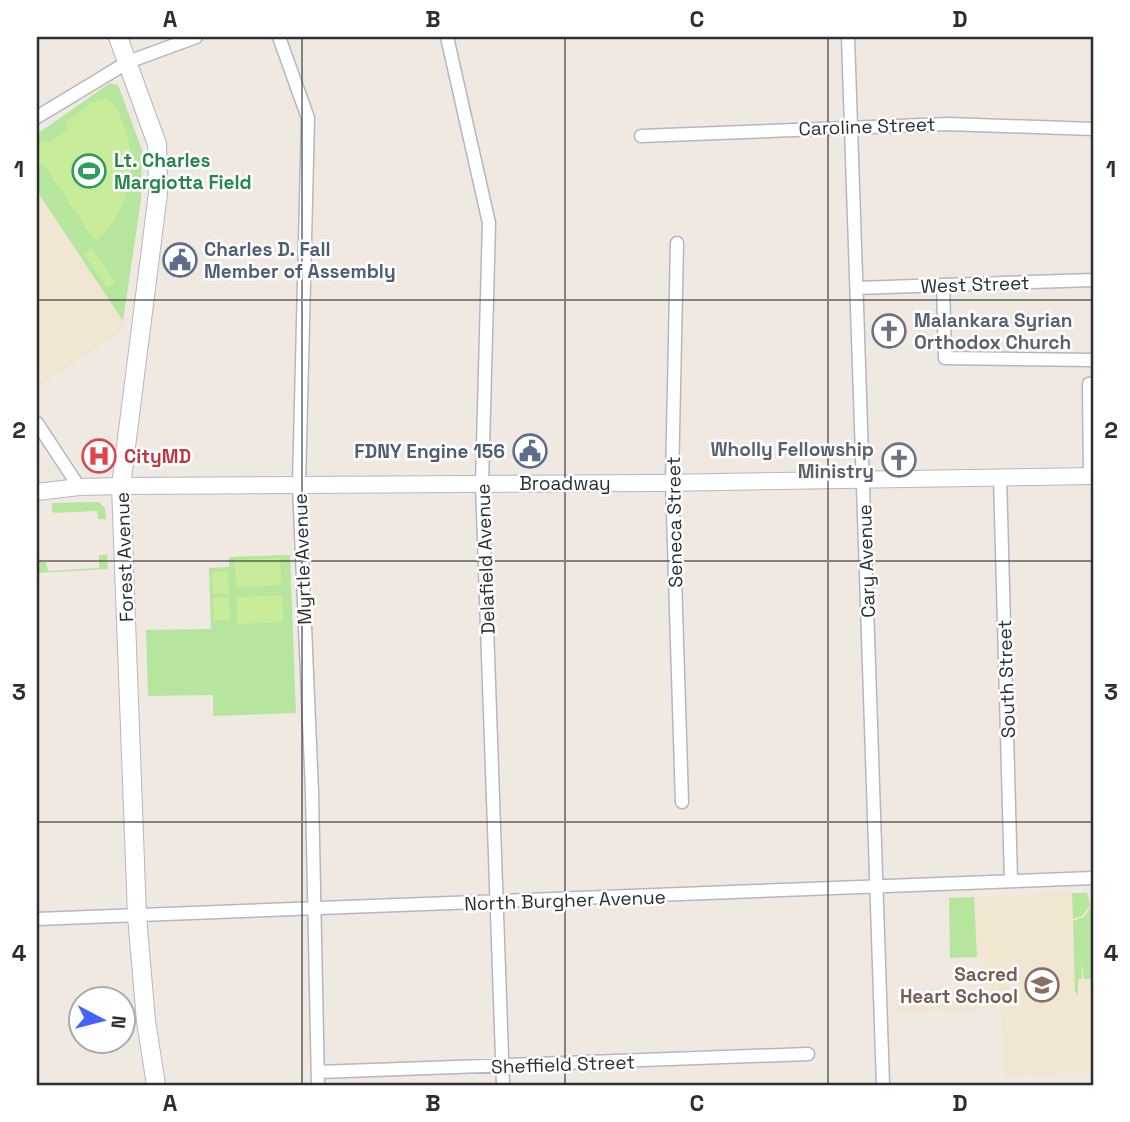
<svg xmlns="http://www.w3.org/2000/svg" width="1130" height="1122" viewBox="0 0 1130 1122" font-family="'Space Grotesk',sans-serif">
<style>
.education{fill:#f0e6d1}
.green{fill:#b6e59e}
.pitch{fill:#c9ec9a}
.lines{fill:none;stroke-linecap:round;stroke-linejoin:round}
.minor-casing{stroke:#b4b7c1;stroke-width:15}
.tertiary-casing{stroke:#b4b7c1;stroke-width:18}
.secondary-casing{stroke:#b4b7c1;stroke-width:20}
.minor{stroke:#fff;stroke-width:12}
.tertiary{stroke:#fff;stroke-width:16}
.secondary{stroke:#fff;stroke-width:18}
.grid{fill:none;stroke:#2e2e2e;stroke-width:2;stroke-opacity:0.55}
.labels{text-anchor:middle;stroke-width:5;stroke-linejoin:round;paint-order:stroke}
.street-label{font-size:19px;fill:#2e2e2e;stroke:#fff}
.leisure-label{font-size:19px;font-weight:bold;fill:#27864d;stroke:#fff;text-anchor:start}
.service-label{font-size:19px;font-weight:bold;fill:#4e5e75;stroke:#fff;text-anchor:start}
.worship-label{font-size:19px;font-weight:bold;fill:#5b616d;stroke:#fff;text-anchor:start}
.health-label{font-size:19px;font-weight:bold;fill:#be3a42;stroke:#fff;text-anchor:start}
.education-label{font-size:19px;font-weight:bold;fill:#785e54;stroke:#fff;text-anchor:end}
.neatline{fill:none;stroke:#2e2e2e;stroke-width:2.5}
.grid-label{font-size:23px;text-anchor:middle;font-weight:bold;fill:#2e2e2e}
</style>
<rect width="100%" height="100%" fill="#efe9e1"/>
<path class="education" d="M37,191L123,321L122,331L37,388Z
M1093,892V1072L1004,1077L1001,1013L997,1009L896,1013V1002L985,998L991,994L992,982L985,978L984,957L950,958L949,898Z"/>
<path class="green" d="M110,83L118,85L142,150L141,200L123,321L37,191V134Z
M99,502L105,508L106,519H98L97,511L55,513L52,511V503Z
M37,542L38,561L46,562L48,571L99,568V555H107L108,569L37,573Z
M290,555L296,713L213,716V695L148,696L146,630L211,629L209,568L229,567V557Z
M1072,893H1087L1090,905L1082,916L1073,919Z
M974,897L977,957L950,958L949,898Z
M1091,907L1093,909V992H1091V979H1084L1081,960L1082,979H1078V995L1075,991L1073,921L1084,917Z"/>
<path class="pitch" d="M106,99C115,103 119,112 122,121C140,163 130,212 95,242L43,164L39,166L37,162V145L45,140L49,143L69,129L65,122L94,102Z
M92,248L116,283L107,288L84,254Z
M280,558L281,585L236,587L235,560Z
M228,571L229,594H213L212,572Z
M282,595L283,622L237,624V597Z
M229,597L230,620H214L213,598Z"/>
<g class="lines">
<defs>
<path id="minor" d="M279,37L308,118L299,485L312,792L318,1085
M447,37L489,223L482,483L503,1085
M848,37L883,1085
M37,117L128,62L196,37
M641,136L948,124L1093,129
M677,243L672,482L682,802
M943,285L945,358L1091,360
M857,288L1093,280
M37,423L79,487
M1090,476L1089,384L1093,383
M1000,477L1011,881
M37,919L1093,878
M318,1072L808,1054"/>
<path id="tertiary" d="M37,492L79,487L121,486L660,483L1093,476"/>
<path id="secondary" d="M118,37L157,144L158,193L121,486L137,916L146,1021L156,1085"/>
</defs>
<use href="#minor" class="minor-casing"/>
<use href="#tertiary" class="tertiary-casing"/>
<use href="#secondary" class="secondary-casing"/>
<use href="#minor" class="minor"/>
<use href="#tertiary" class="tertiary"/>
<use href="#secondary" class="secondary"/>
</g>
<path class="grid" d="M302,37V1085M565,37V1085M828,37V1085M37,300H1093M37,561H1093M37,822H1093"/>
<defs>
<symbol id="stadium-ring" viewBox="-11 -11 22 22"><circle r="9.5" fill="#fff" stroke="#2e9e5b" stroke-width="1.5"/><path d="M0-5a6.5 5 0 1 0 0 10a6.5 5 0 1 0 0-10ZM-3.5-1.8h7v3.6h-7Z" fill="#2e9e5b"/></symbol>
<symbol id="civic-ring" viewBox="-11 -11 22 22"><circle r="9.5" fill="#fff" stroke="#5c6f8a" stroke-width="1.5"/><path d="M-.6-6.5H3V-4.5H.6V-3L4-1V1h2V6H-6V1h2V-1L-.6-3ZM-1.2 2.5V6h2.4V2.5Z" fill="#5c6f8a"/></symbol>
<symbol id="church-ring" viewBox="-11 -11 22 22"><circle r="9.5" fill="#fff" stroke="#6b7280" stroke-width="1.5"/><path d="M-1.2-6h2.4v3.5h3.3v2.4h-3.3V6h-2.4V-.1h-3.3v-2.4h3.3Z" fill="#6b7280"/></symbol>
<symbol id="hospital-ring" viewBox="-11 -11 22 22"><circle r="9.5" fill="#fff" stroke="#e0444e" stroke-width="1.5"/><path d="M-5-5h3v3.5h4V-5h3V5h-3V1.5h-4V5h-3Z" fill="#e0444e"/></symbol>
<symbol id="school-ring" viewBox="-11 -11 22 22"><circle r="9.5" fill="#fff" stroke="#8d6e63" stroke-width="1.5"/><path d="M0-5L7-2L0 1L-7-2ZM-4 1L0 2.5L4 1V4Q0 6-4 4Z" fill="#8d6e63"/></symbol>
</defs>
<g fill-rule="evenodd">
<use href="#stadium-ring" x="70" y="152" width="38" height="38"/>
<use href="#civic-ring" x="161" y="241" width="38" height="38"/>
<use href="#church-ring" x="870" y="312" width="38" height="38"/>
<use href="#civic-ring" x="511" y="432" width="38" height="38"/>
<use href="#hospital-ring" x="80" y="437" width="38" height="38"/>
<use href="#church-ring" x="880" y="441" width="38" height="38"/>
<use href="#school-ring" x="1023" y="966" width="38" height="38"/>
</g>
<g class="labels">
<g class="street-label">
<text transform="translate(867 126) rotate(-2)" y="7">Caroline Street</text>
<text transform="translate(975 284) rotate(-2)" y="7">West Street</text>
<text x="565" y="490">Broadway</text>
<text transform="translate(674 522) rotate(-91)" y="7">Seneca Street</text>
<text transform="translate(124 557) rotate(-92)" y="7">Forest Avenue</text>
<text transform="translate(302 559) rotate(-92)" y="7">Myrtle Avenue</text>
<text transform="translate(485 559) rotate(-92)" y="7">Delafield Avenue</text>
<text transform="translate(866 561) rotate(-92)" y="7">Cary Avenue</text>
<text transform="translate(1006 679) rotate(-92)" y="7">South Street</text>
<text transform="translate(565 900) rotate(-2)" y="7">North Burgher Avenue</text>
<text transform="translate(563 1064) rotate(-2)" y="7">Sheffield Street</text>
</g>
<g class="leisure-label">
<text x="114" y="167">Lt. Charles<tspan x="114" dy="22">Margiotta Field</tspan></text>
</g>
<g class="service-label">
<text x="204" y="256">Charles D. Fall<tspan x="204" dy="22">Member of Assembly</tspan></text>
<text x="505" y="458" text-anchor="end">FDNY Engine 156</text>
</g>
<g class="worship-label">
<text x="914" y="327">Malankara Syrian<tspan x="914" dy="22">Orthodox Church</tspan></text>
<text x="874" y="456" text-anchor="end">Wholly Fellowship<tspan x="874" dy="22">Ministry</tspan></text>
</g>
<g class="health-label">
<text x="124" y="463">CityMD</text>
</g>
<g class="education-label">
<text x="1018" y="981">Sacred<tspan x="1018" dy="22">Heart School</tspan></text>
</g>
</g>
<rect width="1130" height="1122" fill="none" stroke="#ffffff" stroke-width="77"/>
<g transform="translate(102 1020) rotate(97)"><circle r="33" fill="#ffffff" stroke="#ababab" stroke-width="2"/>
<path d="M0-5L12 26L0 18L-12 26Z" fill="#4264fb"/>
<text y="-10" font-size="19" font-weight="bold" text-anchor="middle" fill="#2e2e2e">N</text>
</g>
<rect x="38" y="38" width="1054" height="1046" class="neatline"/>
<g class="grid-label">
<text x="170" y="27">A</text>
<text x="433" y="27">B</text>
<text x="697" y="27">C</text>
<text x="960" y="27">D</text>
<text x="19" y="177">1</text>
<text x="1111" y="177">1</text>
<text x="19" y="438">2</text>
<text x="1111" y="438">2</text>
<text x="19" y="700">3</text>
<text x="1111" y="700">3</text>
<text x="19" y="961">4</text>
<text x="1111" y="961">4</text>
<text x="170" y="1111">A</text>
<text x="433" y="1111">B</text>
<text x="697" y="1111">C</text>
<text x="960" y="1111">D</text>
</g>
</svg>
